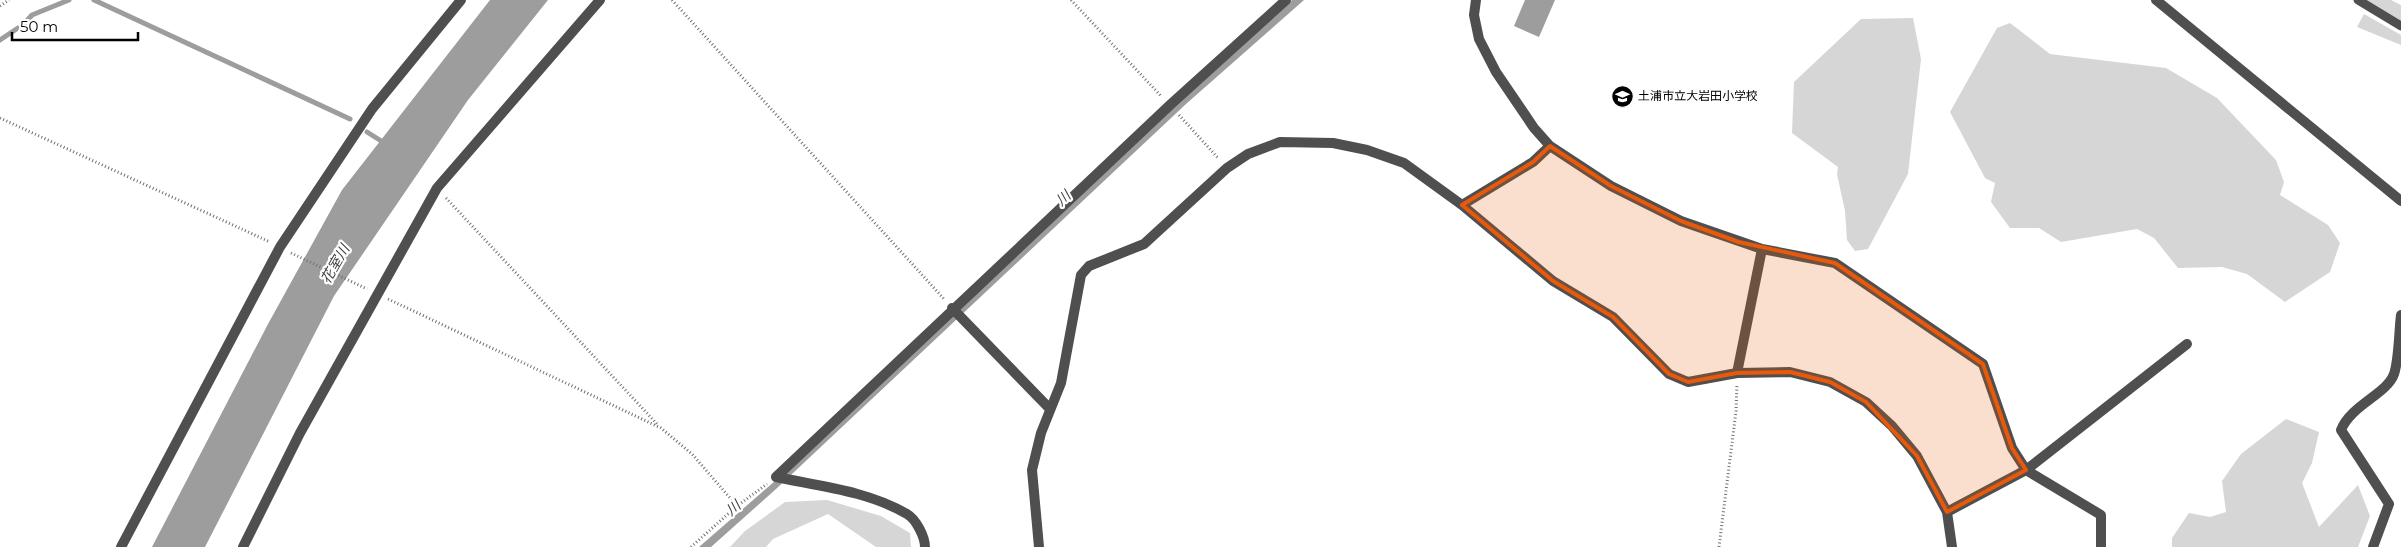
<svg xmlns="http://www.w3.org/2000/svg" width="2401" height="547" viewBox="0 0 2401 547" font-family="Montserrat,'Noto Sans JP',sans-serif">
<style>
.green{fill:#d6d6d6}
.water{fill:#9d9d9d}
.lines{fill:none;stroke-linecap:round;stroke-linejoin:round}
.stream{stroke:#9d9d9d;stroke-width:5}
.path{stroke:#717171;stroke-width:3;stroke-dasharray:1 2.5;stroke-linecap:butt}
.service{stroke:#4f4f4f;stroke-width:9}
.minor{stroke:#4f4f4f;stroke-width:10}
.marked{fill:#e8590c;fill-opacity:0.2;stroke:#e8590c;stroke-width:4;stroke-linejoin:round}
.labels{text-anchor:middle;stroke-width:4.5;stroke-linejoin:round;paint-order:stroke}
.poi-label{font-size:12px;fill:#000;stroke:#fff;text-anchor:start}
.water-label{font-size:14px;font-style:italic;fill:#3e3e3e;stroke:#fff}
</style>
<rect width="100%" height="100%" fill="#fff"/>
<path class="green" d="M2366,0H2391L2401,5V21Z
M2364,14L2401,35V45L2357,27Z
M1913,18L1921,59L1908,174L1868,249L1855,251L1847,240L1845,211L1837,174L1838,167L1792,133L1794,82L1861,19Z
M2010,23L2050,54L2166,68L2217,98L2276,160L2284,182L2280,195L2328,225L2340,243L2330,272L2285,302L2247,274L2222,267L2178,268L2154,238L2137,229L2061,242L2039,228H2010L1991,202L1995,183L1985,178L1950,112L1997,28Z
M2286,419L2319,432L2312,463L2302,483L2319,527L2358,485L2370,516L2358,547H2172V538L2189,513L2210,517L2226,512L2222,481L2241,454Z
M827,500L881,516L910,533L911,547H876L828,514L773,539L766,547H730L745,531L785,502Z"/>
<path class="water" d="M490,0H548L468,100L334,296L205,547H152L268,324L342,190Z
M1292,0H1304L1186,104L776,489L711,547H699L775,481L1211,72Z
M1525,0H1555L1539,37L1514,26Z"/>
<g class="lines">
<path class="stream" d="M94,0L350,119
M0,40L24,24L32,15L69,0
M367,132L386,144"/>
<path class="path" d="M672,0L944,299
M1071,0L1161,96
M0,6L9,0
M1179,115L1218,158
M0,118L270,242
M446,198L658,425
M291,253L367,289
M388,299L661,428L692,454L737,506L767,484
M691,547L737,506
M1719,547L1736,411L1737,384"/>
<path class="service" d="M2358,0L2401,26"/>
<path class="minor" d="M1476,0L1474,15L1479,39L1496,72L1534,128L1550,146L1611,186L1681,221L1762,249L1835,263L1983,364L2012,448L2026,470L2101,515V547
M2156,0L2401,201
M1462,205L1533,162L1550,146
M952,308L1050,409
M1737,373L1762,249
M776,477L1170,105L1286,0
M776,477C819,486 868,491 907,514C916,519 925,537 925,547
M1947,512L2026,470L2187,344
M121,547L280,247L372,109L461,0
M243,547L300,433L437,188L600,0
M1039,547L1032,470L1041,433L1061,383L1081,275L1089,266L1144,244L1227,168L1248,154L1280,142L1333,143L1367,150L1404,163L1462,205L1553,281L1613,317L1669,374L1688,382L1737,373L1790,372L1830,382L1866,402L1892,426L1917,456L1947,512L1952,547
M2373,547L2389,504L2341,430C2351,405 2387,394 2394,374C2399,360 2399,330 2401,315"/>
</g>
<path class="marked" d="M1550,146L1611,186L1681,221L1739,242L1835,263L1983,364L2012,448L2026,470L1947,512L1917,456L1866,402L1830,382L1790,372L1737,373L1688,382L1669,374L1613,317L1553,281L1462,205L1533,162Z"/>
<defs>
<symbol id="school-disc" viewBox="-11 -11 22 22"><circle r="9.5" fill="#000" stroke="#fff"/><path d="M0-5L7-2L0 1L-7-2ZM-4 1L0 2.5L4 1V4Q0 6-4 4Z" fill="#fff"/></symbol>
</defs>
<g fill-rule="evenodd">
<use href="#school-disc" x="1610" y="84" width="25" height="25"/>
</g>
<g class="labels">
<g class="poi-label">
<text x="1638" y="100">土浦市立大岩田小学校</text>
</g>
<g class="water-label">
<text transform="translate(1063 198) rotate(-43)" y="5">川</text>
<text transform="translate(335 264) rotate(-60)" y="5">花室川</text>
<text transform="translate(733 508) rotate(-41)" y="5">川</text>
</g>
</g>
<path d="M12 32v8h126v-8" fill="none" stroke="#000000" stroke-width="2.5"/>
<text x="20" y="32" font-size="15" fill="#000000" stroke="#ffffff" stroke-width="4" paint-order="stroke">50 m</text>
</svg>
